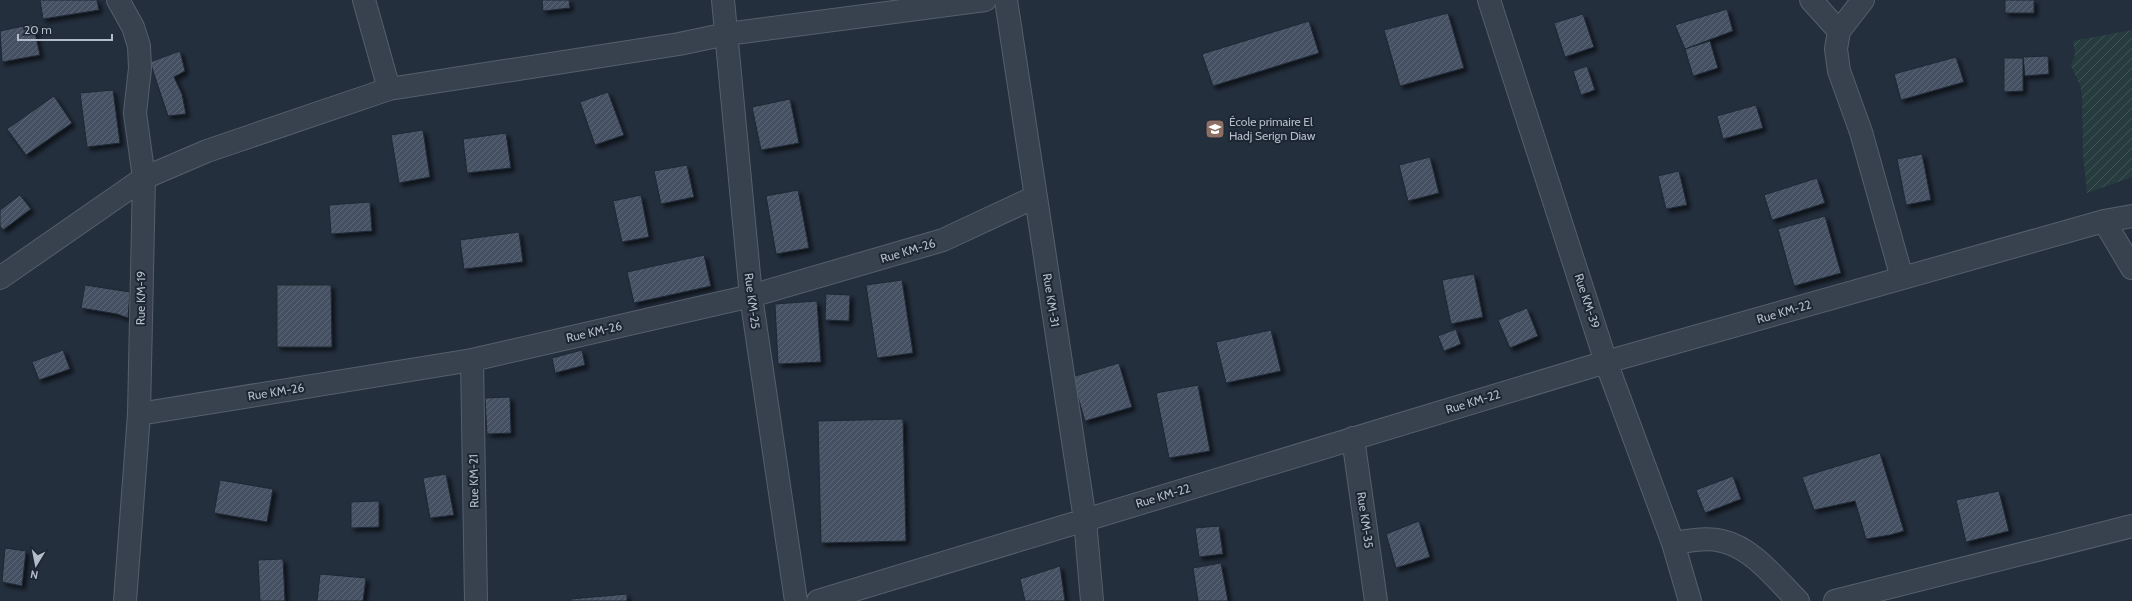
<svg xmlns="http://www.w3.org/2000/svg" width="2132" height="601" viewBox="0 0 2132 601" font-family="Cabin,sans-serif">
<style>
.garden{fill:url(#garden-furrows)}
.building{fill:url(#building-hatch);stroke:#1f2835;filter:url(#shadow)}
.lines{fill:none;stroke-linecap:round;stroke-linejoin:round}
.street-casing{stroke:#565f6c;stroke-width:24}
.street{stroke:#38414e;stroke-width:22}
.labels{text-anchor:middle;stroke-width:4;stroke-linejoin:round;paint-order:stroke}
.poi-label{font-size:12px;fill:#b4bcc9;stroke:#1d2633;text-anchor:start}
.street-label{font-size:12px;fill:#b4bcc9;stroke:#1d2633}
</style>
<defs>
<pattern id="garden-furrows" width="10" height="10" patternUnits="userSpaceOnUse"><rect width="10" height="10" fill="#263c3f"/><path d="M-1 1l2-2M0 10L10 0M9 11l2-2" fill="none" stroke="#435659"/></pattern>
<pattern id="building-hatch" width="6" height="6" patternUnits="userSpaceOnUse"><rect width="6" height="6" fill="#455162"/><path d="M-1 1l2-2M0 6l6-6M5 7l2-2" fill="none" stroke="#5d6877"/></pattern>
<filter id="shadow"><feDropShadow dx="3.5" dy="3.5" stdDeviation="2" flood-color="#0009"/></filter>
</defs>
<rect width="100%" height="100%" fill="#242f3e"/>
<path class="garden" d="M2132,30V177L2087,193L2083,154L2082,95L2080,85L2071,66L2075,54L2073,41Z"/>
<path class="building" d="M40,0H97L99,10L43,19Z
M542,0H569L570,8L543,11Z
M2005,0H2034V13H2005Z
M1727,9L1733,31L1685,49L1675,25Z
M1448,13L1464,68L1400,86L1384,30Z
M1583,14L1594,47L1565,57L1554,23Z
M1309,21L1319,53L1213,86L1202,54Z
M33,24L40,55L2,62L0,31Z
M1710,41L1718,68L1693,76L1685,49Z
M180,51L185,71L174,77L182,94L186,114L168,116L150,62Z
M2048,56L2049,74L2025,76L2023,57Z
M1956,57L1964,82L1901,100L1894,74Z
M2004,58H2023V91L2004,92Z
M1587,66L1595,90L1581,95L1573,71Z
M113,90L120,143L87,147L80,93Z
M608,92L624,135L595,145L580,102Z
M54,96L72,123L26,155L7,129Z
M790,99L799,143L761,150L752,107Z
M1756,105L1763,128L1723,139L1717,116Z
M423,130L430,177L399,183L391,135Z
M506,133L511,168L467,173L463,139Z
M1922,154L1931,200L1906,205L1897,159Z
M1430,157L1439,193L1408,201L1399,165Z
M687,165L694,197L661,204L654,171Z
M1679,171L1687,205L1666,209L1658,176Z
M1817,178L1825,203L1772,220L1764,195Z
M798,190L809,248L776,254L766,196Z
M20,195L31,209L3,230L0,226V210Z
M641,195L649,237L622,242L613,201Z
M370,202L372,231L331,234L329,205Z
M1825,216L1841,273L1794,286L1778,229Z
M519,232L523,262L464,269L460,240Z
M704,255L711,286L634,303L627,272Z
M1474,274L1483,317L1451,324L1442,280Z
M902,280L913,353L877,358L866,285Z
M85,285L130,292L128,318L117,314L81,308Z
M277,285H331L332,347H277Z
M826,294L850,295L849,321L825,320Z
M817,301L821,362L778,364L775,304Z
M1527,308L1538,336L1510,348L1498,320Z
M1456,329L1461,344L1444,351L1438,336Z
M1271,330L1281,371L1226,383L1216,342Z
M63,350L70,369L39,380L32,362Z
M582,350L585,365L555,373L552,358Z
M1119,363L1132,407L1085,421L1072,377Z
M1198,385L1210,451L1169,458L1156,393Z
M510,397L511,433L487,434L485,398Z
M903,419L906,541L821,543L818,421Z
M1880,453L1904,531L1890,535L1866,539L1855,501L1814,510L1802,477Z
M446,474L454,515L430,518L423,478Z
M1733,476L1741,499L1705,513L1696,490Z
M220,480L273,489L267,522L214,513Z
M1999,491L2009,531L1966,542L1956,500Z
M379,501V527L351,528V502Z
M1419,521L1430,557L1396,568L1386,534Z
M1219,526L1223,554L1199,557L1195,528Z
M5,548L26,551L22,586L2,582Z
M283,559L285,601H260L258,560Z
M1221,563L1228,601H1198L1193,568Z
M1060,566L1065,601H1025L1020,579Z
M320,574L366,578L363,601H317Z
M627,594V601H571V599Z"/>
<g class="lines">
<defs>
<path id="street" d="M118,0L133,27L139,46L140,68L135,113L144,178L139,414L125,601
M364,0L389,89
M723,0L751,296L796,601
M1006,0L1085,520L1092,601
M1489,0L1606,362L1673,543L1690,601
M1811,0L1839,31
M1863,0L1839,31L1836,49L1839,71L1861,132L1902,278
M2104,221L2132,268
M0,278L144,178L207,151L389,89L679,44L727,34L985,0
M472,360L476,601
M139,414L472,360L751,296L943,240L1035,197
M1353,438L1376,601
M1673,543C1688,541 1706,537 1722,541C1753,548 1776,579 1798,601
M818,601L1606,362L2104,221L2132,216
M1835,601L2132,526"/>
</defs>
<use href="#street" class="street-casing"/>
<use href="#street" class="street"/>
</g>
<defs>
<symbol id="school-square" viewBox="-11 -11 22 22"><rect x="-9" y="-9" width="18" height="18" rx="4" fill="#8d6e63" stroke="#1d2633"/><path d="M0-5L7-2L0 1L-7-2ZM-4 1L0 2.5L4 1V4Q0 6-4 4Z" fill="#fff"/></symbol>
</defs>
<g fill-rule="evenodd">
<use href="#school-square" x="1204" y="118" width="22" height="22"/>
</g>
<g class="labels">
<g class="poi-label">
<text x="1229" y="126">École primaire El<tspan x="1229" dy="14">Hadj Serign Diaw</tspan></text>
</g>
<g class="street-label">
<text transform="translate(908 251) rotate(-17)" y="4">Rue KM-26</text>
<text transform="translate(141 298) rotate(-89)" y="4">Rue KM-19</text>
<text transform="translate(1051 300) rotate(81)" y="4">Rue KM-31</text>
<text transform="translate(752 301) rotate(83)" y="4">Rue KM-25</text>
<text transform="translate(1587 301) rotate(72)" y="4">Rue KM-39</text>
<text transform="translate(1784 312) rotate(-16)" y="4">Rue KM-22</text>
<text transform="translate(594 332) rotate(-13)" y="4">Rue KM-26</text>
<text transform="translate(276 392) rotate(-9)" y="4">Rue KM-26</text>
<text transform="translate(1473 402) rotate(-17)" y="4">Rue KM-22</text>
<text transform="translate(474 481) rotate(-91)" y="4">Rue KM-21</text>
<text transform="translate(1163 496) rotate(-17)" y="4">Rue KM-22</text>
<text transform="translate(1365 520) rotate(82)" y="4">Rue KM-35</text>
</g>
</g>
<g transform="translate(36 565) rotate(190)" stroke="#1d2633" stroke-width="3" paint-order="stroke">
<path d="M0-3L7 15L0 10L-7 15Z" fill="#b4bcc9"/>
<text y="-6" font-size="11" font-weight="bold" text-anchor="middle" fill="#b4bcc9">N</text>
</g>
<path d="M18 34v6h94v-6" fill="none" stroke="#b4bcc9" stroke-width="2"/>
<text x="24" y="34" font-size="12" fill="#b4bcc9" stroke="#1d2633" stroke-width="3" paint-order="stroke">20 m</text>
</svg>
